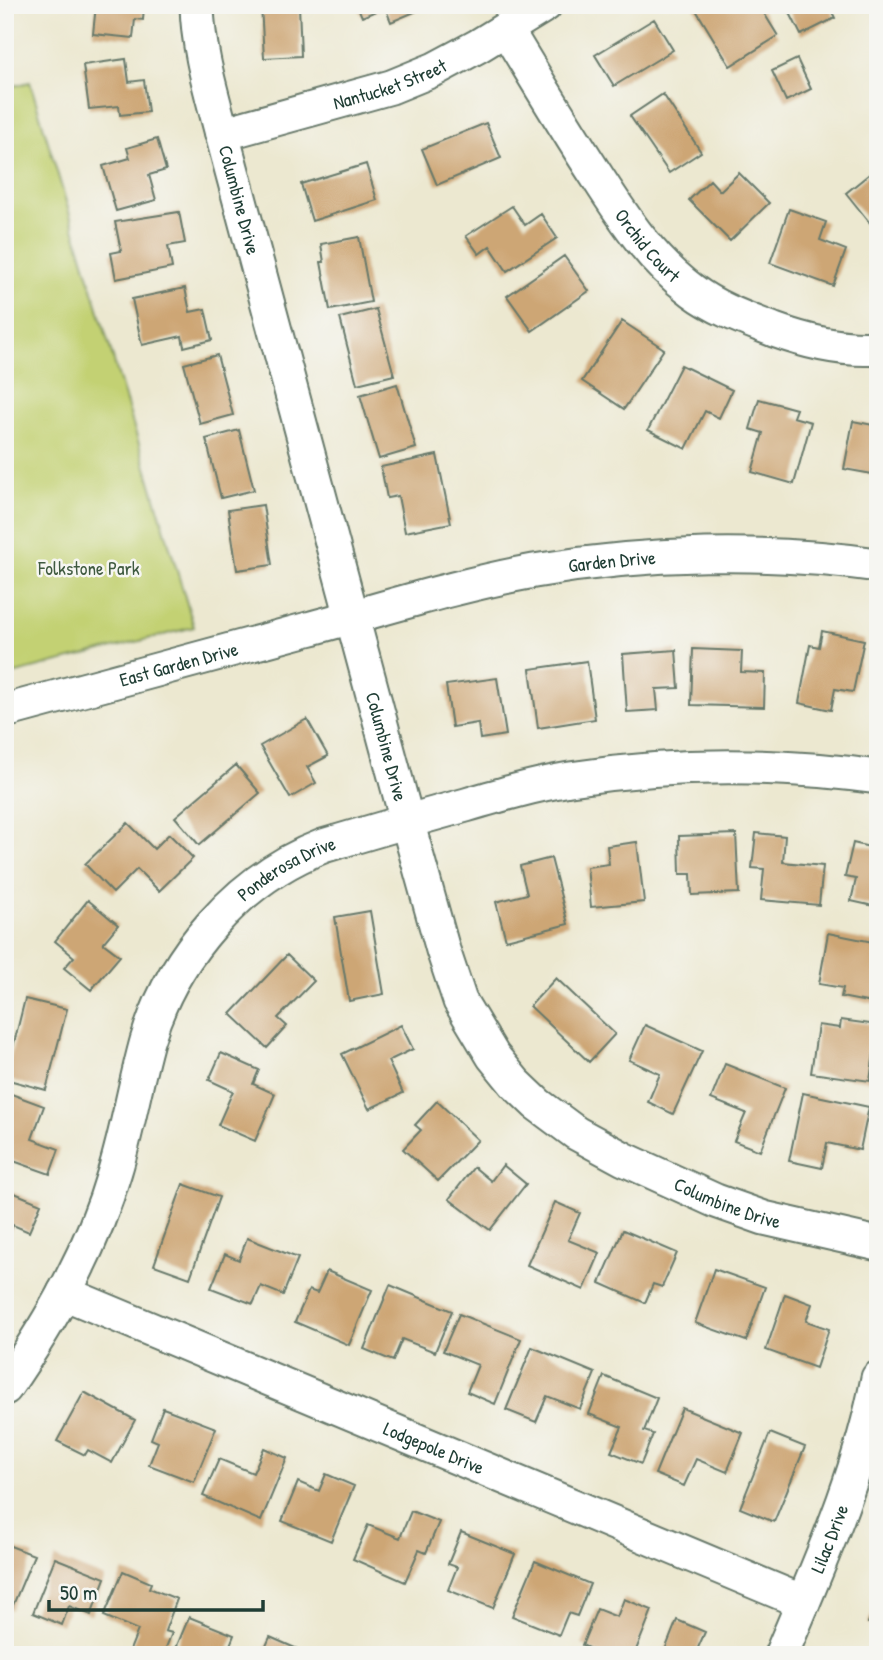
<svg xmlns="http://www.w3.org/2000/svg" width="883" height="1660" viewBox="0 0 883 1660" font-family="'Patrick Hand',sans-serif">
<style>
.green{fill:#c3d173;stroke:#718754;stroke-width:2}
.building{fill:#cda674}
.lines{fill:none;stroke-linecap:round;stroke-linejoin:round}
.minor-casing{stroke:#67796b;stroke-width:37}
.minor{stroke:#fff;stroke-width:33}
.labels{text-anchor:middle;stroke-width:5;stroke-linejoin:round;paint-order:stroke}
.street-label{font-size:19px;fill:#1f3d34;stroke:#f6f6f2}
.park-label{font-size:19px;fill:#405b41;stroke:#f6f6f2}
</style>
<rect width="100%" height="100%" fill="#f6f6f2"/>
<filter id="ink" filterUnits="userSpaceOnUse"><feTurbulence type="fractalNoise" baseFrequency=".0143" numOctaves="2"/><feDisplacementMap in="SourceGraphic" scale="14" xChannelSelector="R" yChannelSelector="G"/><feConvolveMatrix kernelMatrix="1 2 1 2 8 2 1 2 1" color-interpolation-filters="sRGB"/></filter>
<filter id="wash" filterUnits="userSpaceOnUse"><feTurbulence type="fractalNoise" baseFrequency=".00686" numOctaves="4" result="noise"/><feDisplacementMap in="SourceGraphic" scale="28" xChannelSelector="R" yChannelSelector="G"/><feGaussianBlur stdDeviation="1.57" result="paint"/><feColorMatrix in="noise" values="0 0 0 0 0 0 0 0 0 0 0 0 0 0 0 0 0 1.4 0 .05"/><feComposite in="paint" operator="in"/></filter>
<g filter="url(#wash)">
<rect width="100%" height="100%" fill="#ece8d0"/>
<path class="green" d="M30,82L194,627L5,676V88Z"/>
<g id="blocks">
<path class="building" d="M96,5H144L143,20L135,19L133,38L93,34Z
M261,5H299L301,56L264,58Z
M357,5H431L391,22L385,7L362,17Z
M693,5H759L778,36L730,66Z
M786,5H829L835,18L801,35Z
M654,19L673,50L614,86L595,55Z
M126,59L129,82L144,80L148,112L120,115L119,106L89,109L83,65Z
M797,59L811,89L786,101L772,71Z
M663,94L701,152L669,173L630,116Z
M486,123L501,158L437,185L422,149Z
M157,139L166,170L149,175L156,200L116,211L103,166L130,158L127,148Z
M366,164L377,200L312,221L301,184Z
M878,167V233L846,193Z
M739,173L769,203L730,241L689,200L710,180L720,191Z
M512,206L525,225L541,214L557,238L507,271L490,246L479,254L466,236Z
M789,209L826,222L820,240L846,250L833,286L770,263Z
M179,212L185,243L168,246L172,268L116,279L111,253L121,251L115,222Z
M359,237L371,302L330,310L321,262H324L321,244Z
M564,256L589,291L532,331L507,296Z
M185,288L190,312L205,309L212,340L184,347L182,336L142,345L132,299Z
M376,309L394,375L357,384L340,318Z
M622,321L664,349L624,409L582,381Z
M217,355L233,415L200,424L184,364Z
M681,365L732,390L719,418L705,411L686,449L648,430Z
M397,384L416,448L379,459L360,395Z
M759,399L796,409L793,417L811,422L794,484L752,472L763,433L750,429Z
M853,421L878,426V475L844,469Z
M239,430L254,490L221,498L206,439Z
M437,455L451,523L405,532L398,496L387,498L381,467Z
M263,505L272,565L237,570L228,510Z
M822,631L864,640L853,692L835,689L831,710L799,703L810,645L819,647Z
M693,649L742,651L741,672L765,673L764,707L691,705Z
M676,650L679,688L656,689L658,710L627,712L623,654Z
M587,661L595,719L538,728L530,669Z
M497,678L506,735L480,739L478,723L452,727L446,685Z
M307,719L328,756L307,767L316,783L290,798L260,746Z
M236,765L260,793L199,845L175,817Z
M128,823L154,849L169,834L193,858L159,891L137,869L113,893L85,864Z
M756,833L785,836L783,862L823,866L819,905L761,900L764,869L752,868Z
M736,834L739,893L692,895L691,874H680L679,836Z
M637,842L644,902L591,907L587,867L609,864L607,846Z
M853,843L878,849V907L851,901L856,879L845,877Z
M551,858L568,924L506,940L496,902L527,894L520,866Z
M88,900L118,925L103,943L120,956L91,990L64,968L74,957L55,941Z
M370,911L384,994L349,1001L335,917Z
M828,933L878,943L877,1004L841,997L843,988L819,984Z
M287,955L314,981L278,1018L287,1026L267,1048L231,1014Z
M556,978L615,1034L589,1062L530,1006Z
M25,999L67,1009L46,1090L5,1079Z
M841,1020L878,1025L870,1081L811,1073L818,1025L840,1028Z
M401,1025L413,1049L388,1061L403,1093L369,1109L342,1054Z
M645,1025L702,1051L673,1114L648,1102L660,1074L629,1060Z
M221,1053L259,1070L253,1084L275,1094L255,1141L218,1125L233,1091L209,1080Z
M725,1064L785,1088L760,1151L734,1141L746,1113L711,1099Z
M6,1092L44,1106L32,1139L59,1149L50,1174L5,1158Z
M803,1093L869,1107L860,1150L827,1143L822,1168L789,1161Z
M437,1101L478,1140L438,1181L403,1149L421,1130L415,1125Z
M503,1165L526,1184L490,1230L449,1199L474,1167L491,1181Z
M183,1184L219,1197L190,1278L154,1265Z
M5,1189L41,1204L29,1232L13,1225L5,1243Z
M555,1202L580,1213L568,1240L600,1253L584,1290L527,1265Z
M623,1230L677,1253L662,1287L653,1284L645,1303L600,1283Z
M247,1238L298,1258L283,1295L261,1286L253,1304L211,1288L225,1254L239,1260Z
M714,1269L765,1287L746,1341L695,1323Z
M327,1271L372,1290L349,1345L295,1322L309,1290L317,1293Z
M390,1285L452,1311L435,1352L402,1339L393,1361L364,1349Z
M785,1294L812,1304L806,1321L829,1329L816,1368L766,1350Z
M459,1314L521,1339L495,1404L467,1392L478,1365L443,1351Z
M532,1347L595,1373L580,1409L547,1396L536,1422L506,1410Z
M604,1376L657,1398L644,1431L653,1434L641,1464L611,1452L622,1427L589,1414Z
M84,1392L135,1420L112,1463L88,1450L85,1455L57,1441Z
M163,1408L216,1428L194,1482L149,1465L158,1442L151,1439Z
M682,1408L743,1433L727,1472L696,1459L684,1486L655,1474Z
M770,1433L805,1447L774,1522L740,1508Z
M264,1448L287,1458L261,1521L203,1496L219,1459L253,1473Z
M326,1474L354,1486L331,1541L282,1521L298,1482L319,1491Z
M411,1511L439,1522L426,1553L419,1550L405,1582L353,1559L368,1525L400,1538Z
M461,1532L515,1554L493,1608L448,1590L457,1567L448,1564Z
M5,1544L34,1555L11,1610L5,1607Z
M55,1558L105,1578L91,1615L69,1606L62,1625L33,1613Z
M535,1561L590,1584L577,1616L568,1613L559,1635L512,1616Z
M123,1571L151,1583L149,1588L177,1599L165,1631L172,1633L163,1655H128L138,1630L104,1616Z
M624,1599L652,1610L634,1655H602L582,1645L597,1609L617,1617Z
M878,1599V1627L868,1623Z
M189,1617L234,1635L226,1655H173Z
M677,1620L705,1632L697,1650L707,1655H663Z
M270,1637L311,1655H262Z"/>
</g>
</g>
<g filter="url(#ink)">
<use href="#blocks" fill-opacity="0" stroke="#67796b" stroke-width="2"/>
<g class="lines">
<defs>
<g id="minor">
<path id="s1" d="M197,5C198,50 211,91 222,134L407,821L443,950L460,1001L493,1056L515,1083L537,1104L576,1133L624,1159L716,1201L764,1218L878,1244"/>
<path id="s2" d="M506,29C536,79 566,129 598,178C625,220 652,261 693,291C717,309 746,319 774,330C807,342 842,351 878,348"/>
<path id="s3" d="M222,134L391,87L435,69L478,46L545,5"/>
<path id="s4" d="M5,711C106,684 207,656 308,629C383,609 457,585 534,571C645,552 766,549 878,565"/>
<path id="s5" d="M64,1293L803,1602"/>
<path id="s6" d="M5,1388C52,1320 92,1250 115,1171C128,1128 135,1084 147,1041C172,956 239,878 323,846C370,832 418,818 466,805C500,795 534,785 570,779C672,763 775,763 878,777"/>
<path id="s7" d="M781,1655C819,1564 860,1475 878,1378"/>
</g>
</defs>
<use href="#minor" class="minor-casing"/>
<use href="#minor" class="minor"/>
</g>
</g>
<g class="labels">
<g class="street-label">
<text dy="7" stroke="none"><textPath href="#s3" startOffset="175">Nantucket Street</textPath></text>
<text dy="7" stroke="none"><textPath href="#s1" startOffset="200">Columbine Drive</textPath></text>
<text dy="7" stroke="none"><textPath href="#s2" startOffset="259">Orchid Court</textPath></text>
<text dy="7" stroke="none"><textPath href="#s4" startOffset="626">Garden Drive</textPath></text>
<text dy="7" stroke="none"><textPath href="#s4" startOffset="180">East Garden Drive</textPath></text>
<text dy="7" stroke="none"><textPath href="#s1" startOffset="766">Columbine Drive</textPath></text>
<text dy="7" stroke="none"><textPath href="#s6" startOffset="607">Ponderosa Drive</textPath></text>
<text dy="7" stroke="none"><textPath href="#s1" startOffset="1376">Columbine Drive</textPath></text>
<text dy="7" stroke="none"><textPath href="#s5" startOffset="401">Lodgepole Drive</textPath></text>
<text dy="7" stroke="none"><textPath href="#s7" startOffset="126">Lilac Drive</textPath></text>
</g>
<g class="park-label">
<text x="89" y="575">Folkstone Park</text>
</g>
</g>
<rect width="883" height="1660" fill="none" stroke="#f6f6f2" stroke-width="28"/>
<path d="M49 1600v10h214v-10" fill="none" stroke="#1f3d34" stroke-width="3.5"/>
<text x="60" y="1600" font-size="21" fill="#1f3d34" stroke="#f6f6f2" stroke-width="5" paint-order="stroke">50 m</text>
</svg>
